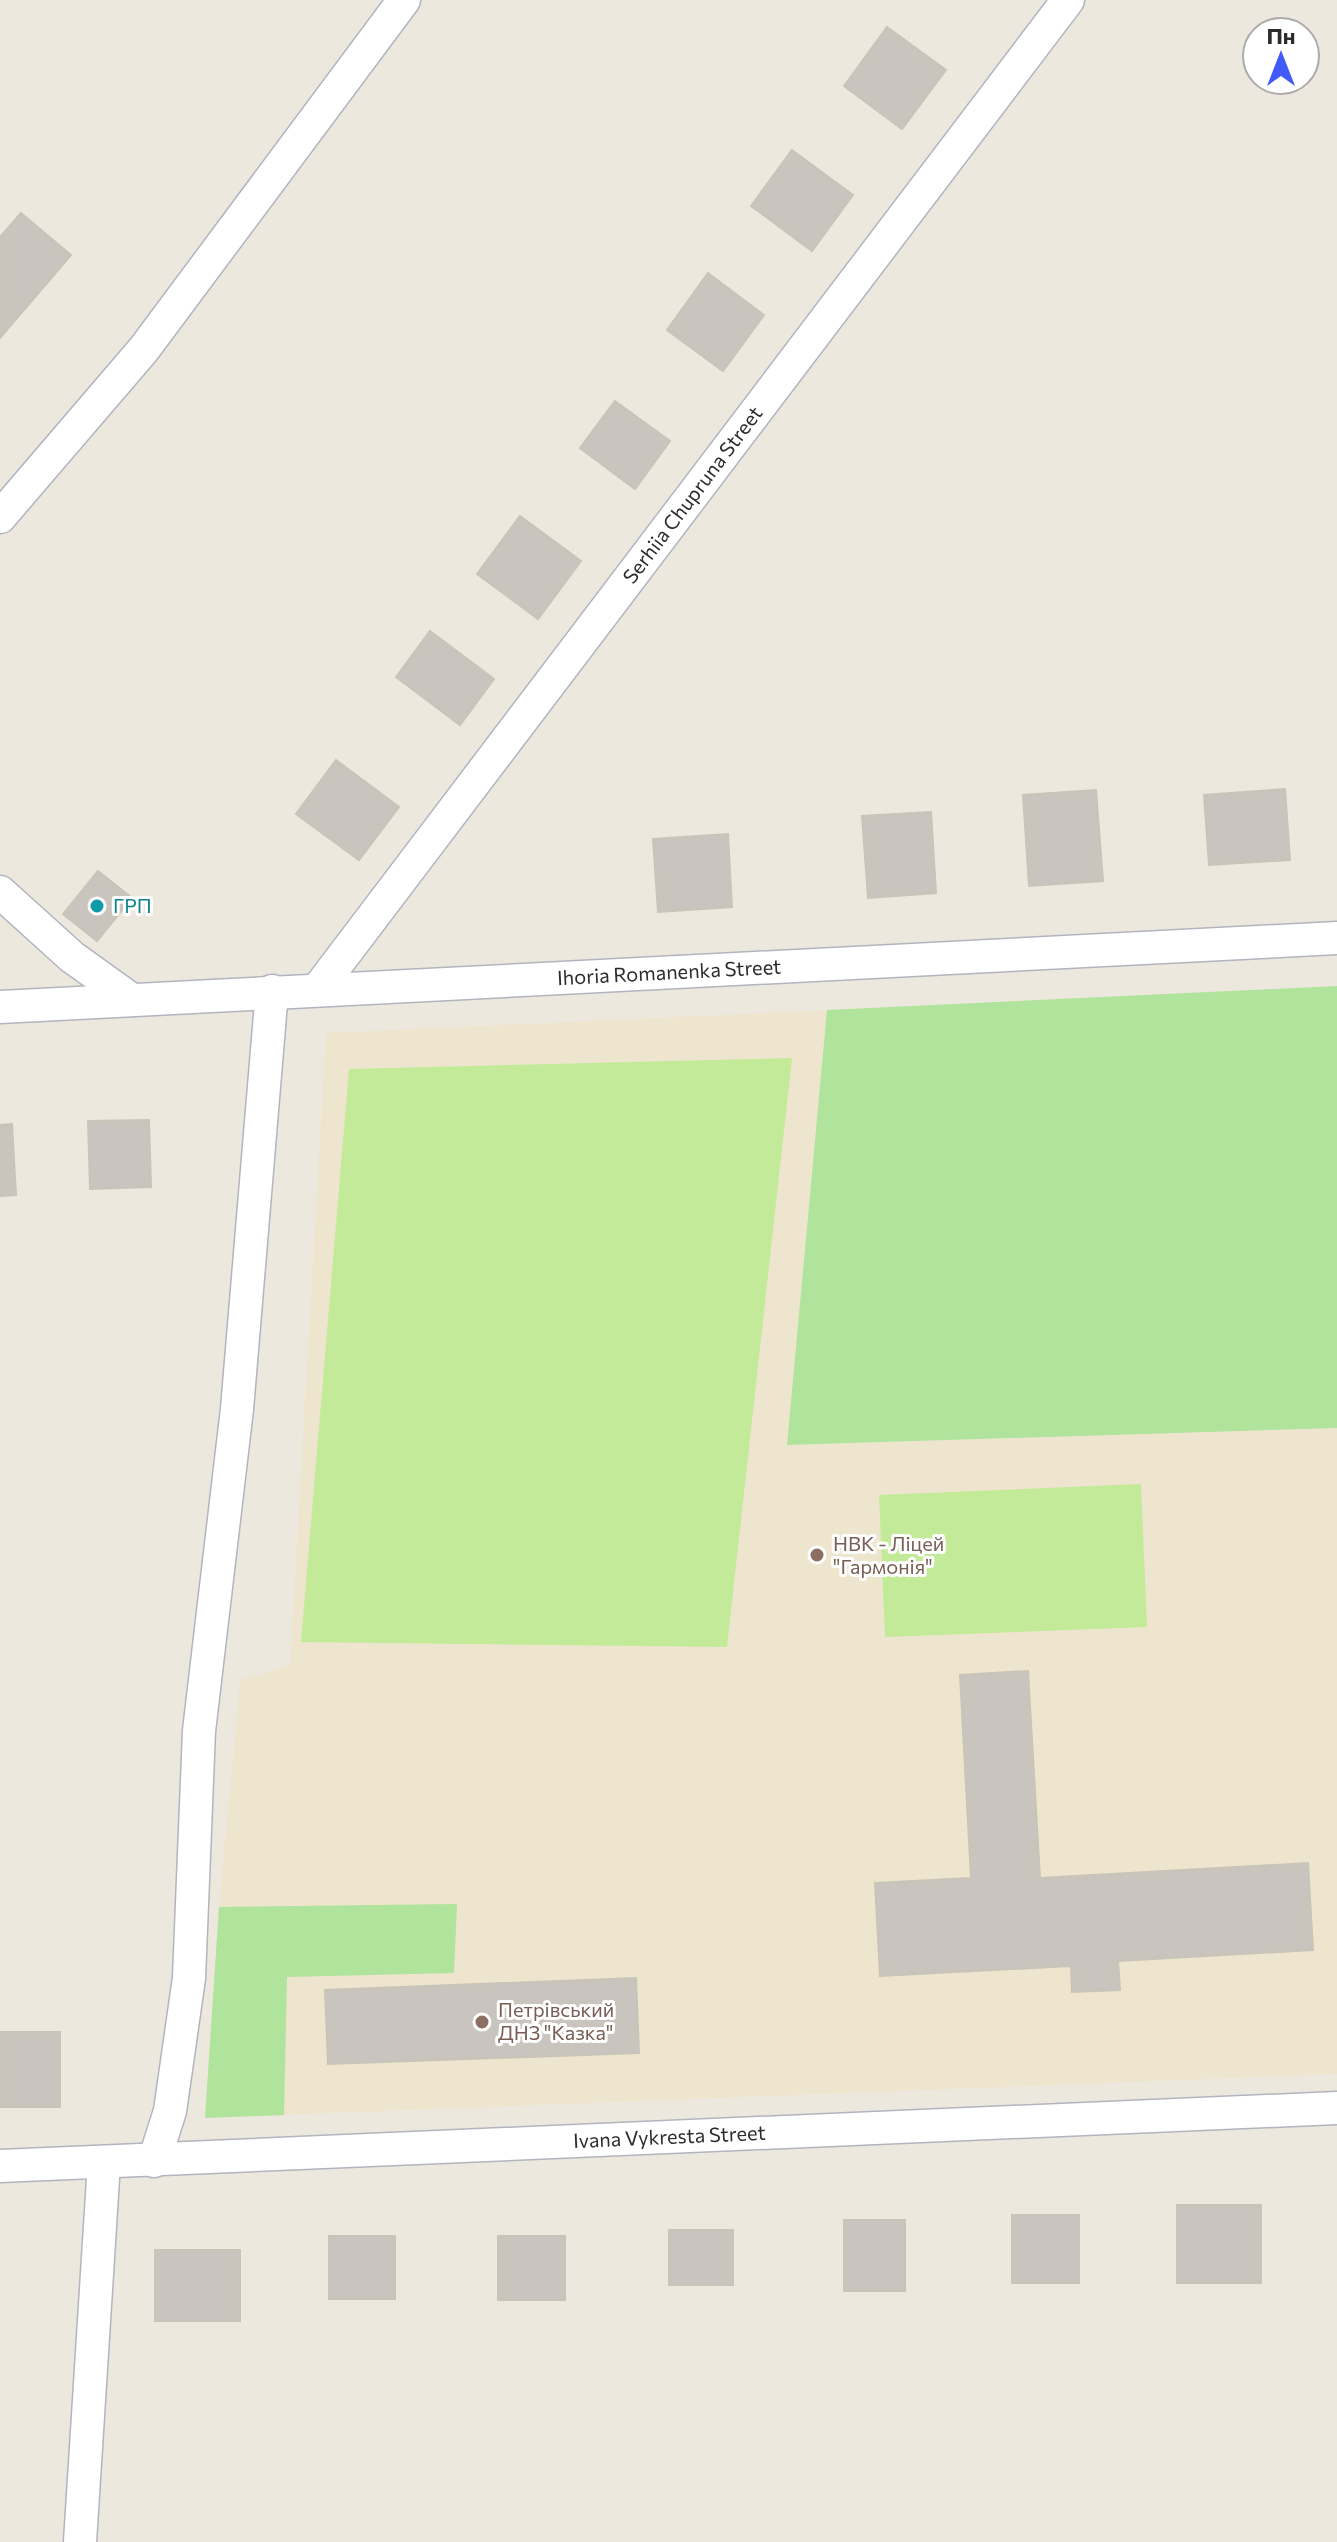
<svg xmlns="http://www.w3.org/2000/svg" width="1337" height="2542" viewBox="0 0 1337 2542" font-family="Commissioner,sans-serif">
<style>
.education{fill:#eee5ce}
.green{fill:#b0e39c}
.pitch{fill:#c3ea98}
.building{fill:#c9c4be;stroke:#c9c4b8;stroke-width:2}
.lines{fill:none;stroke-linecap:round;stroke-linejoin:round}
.minor-casing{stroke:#b2b4bf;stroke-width:35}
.minor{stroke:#fff;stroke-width:32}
.culture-dot{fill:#0f9aa8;stroke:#fff;stroke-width:3}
.education-dot{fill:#8d6e63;stroke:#fff;stroke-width:3}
.labels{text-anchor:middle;stroke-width:6;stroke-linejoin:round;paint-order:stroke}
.street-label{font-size:20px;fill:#2c2c2c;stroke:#fff}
.culture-label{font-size:20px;fill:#0d838f;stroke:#fff;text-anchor:start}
.education-label{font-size:20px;fill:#785e54;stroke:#fff;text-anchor:start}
</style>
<rect width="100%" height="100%" fill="#ede8de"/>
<path class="education" d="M827,1010L787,1445L1337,1428V2074L205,2118L219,1907L240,1680L290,1665L326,1033Z"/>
<path class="green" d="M1337,986V1428L787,1445L827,1010Z
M457,1904L454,1973L287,1977L284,2115L205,2118L219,1907Z"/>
<path class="pitch" d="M792,1058L727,1647L301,1642L349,1069Z
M1141,1484L1147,1627L885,1637L879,1495Z"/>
<path class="building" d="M887,27L946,70L902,129L844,86Z
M792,150L853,195L812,251L751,206Z
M21,213L71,255L0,338V237Z
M708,273L764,315L723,371L667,330Z
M615,401L670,441L635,489L580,448Z
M520,516L581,561L538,619L477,574Z
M430,631L494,679L460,725L396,677Z
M336,760L399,807L359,860L296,814Z
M1285,789L1290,860L1209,865L1204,795Z
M1096,790L1103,881L1029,886L1023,795Z
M931,812L936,893L868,898L862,816Z
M728,834L732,907L658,912L653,839Z
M98,871L132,898L97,941L63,914Z
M149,1120L151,1187L90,1189L88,1121Z
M12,1124L16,1195L0,1196V1125Z
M1028,1671L1040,1878L1308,1863L1313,1950L1118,1961L1120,1990L1072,1992L1071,1966L880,1976L875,1883L971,1878L960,1675Z
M636,1978L639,2053L328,2064L325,1990Z
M0,2032H60V2107H0Z
M1177,2205H1261V2283H1177Z
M1012,2215H1079V2283H1012Z
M844,2220H905V2291H844Z
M669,2230H733V2285H669Z
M329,2236H395V2299H329Z
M498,2236H565V2300H498Z
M155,2250H240V2321H155Z"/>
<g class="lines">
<defs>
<g id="minor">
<path d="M0,517L144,349L404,0"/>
<path d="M0,892L72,957L132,1000"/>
<path id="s1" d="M318,989L1068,0"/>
<path id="s2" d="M0,1007L1337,938"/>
<path d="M154,2161L170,2111L189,1978L199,1731L237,1409L272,991"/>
<path id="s3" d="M0,2166L1337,2108"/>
<path d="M80,2542L104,2163"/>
</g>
</defs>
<use href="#minor" class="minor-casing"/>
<use href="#minor" class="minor"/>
</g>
<circle class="culture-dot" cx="97" cy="906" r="8"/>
<g class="education-dot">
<circle cx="817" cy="1555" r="8"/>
<circle cx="482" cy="2022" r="8"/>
</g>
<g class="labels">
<g class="street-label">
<text dy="7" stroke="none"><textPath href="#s1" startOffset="620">Serhiia Chupruna Street</textPath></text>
<text dy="7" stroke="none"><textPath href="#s2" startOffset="670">Ihoria Romanenka Street</textPath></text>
<text dy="7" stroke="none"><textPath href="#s3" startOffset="670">Ivana Vykresta Street</textPath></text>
</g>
<g class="culture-label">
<text x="113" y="913">ГРП</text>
</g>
<g class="education-label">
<text x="833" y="1551">НВК - Ліцей<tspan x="833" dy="23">"Гармонія"</tspan></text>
<text x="498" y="2017">Петрівський<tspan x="498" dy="23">ДНЗ "Казка"</tspan></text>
</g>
</g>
<g transform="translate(1281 56)"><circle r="38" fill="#ffffff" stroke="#ababab" stroke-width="2"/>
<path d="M0-6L14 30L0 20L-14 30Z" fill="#415af8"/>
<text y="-12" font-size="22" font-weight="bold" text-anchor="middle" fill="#2c2c2c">Пн</text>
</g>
</svg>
